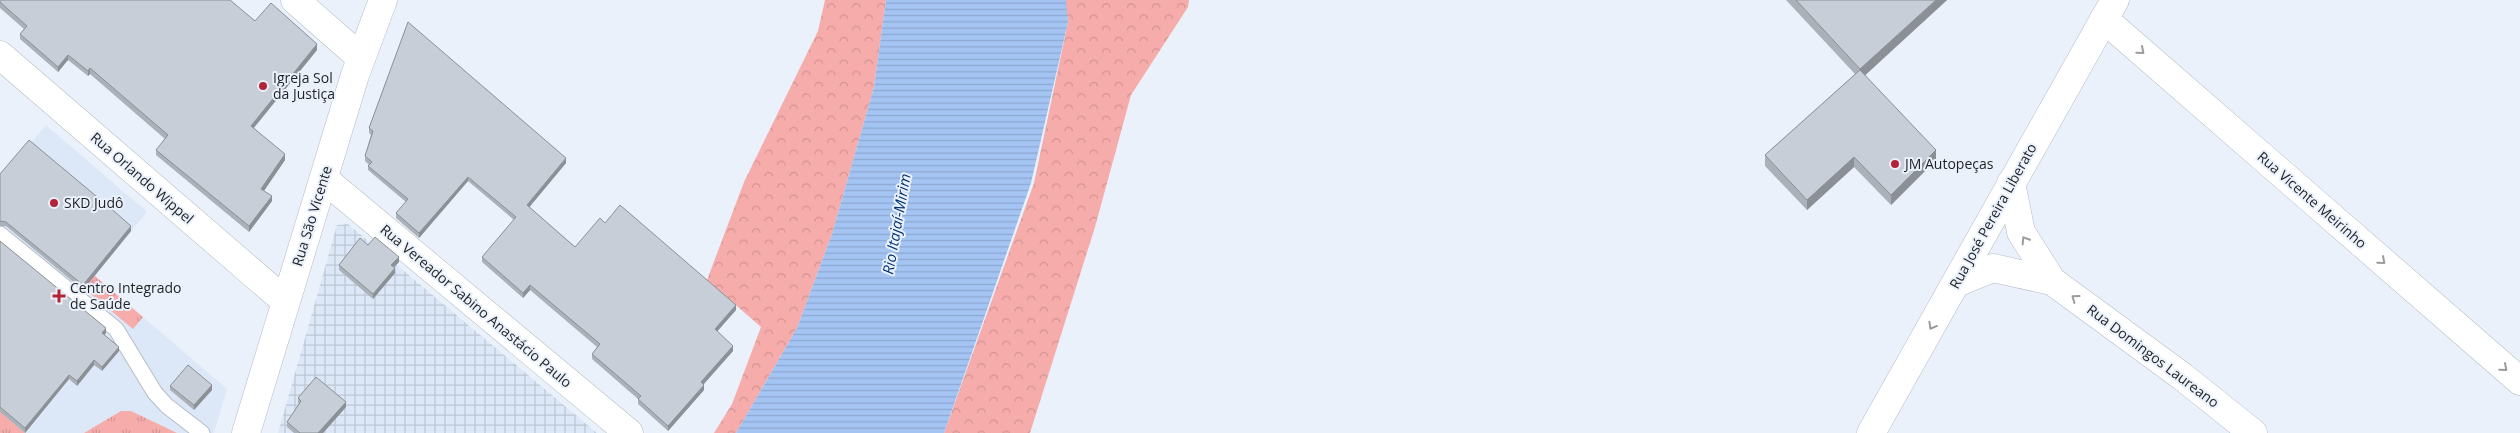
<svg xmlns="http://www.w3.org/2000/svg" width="2520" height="433" viewBox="0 0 2520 433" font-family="'Open Sans',sans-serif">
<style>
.built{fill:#dce8f8}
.industrial{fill:url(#industrial-grid)}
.grass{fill:url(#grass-tufts)}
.forest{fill:url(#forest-crowns)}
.water{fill:url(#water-rules)}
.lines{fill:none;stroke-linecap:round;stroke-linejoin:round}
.lane-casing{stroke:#b5bcc5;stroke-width:17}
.street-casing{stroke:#b5bcc5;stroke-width:29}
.secondary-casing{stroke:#b5bcc5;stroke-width:29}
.lane{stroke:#fff;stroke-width:15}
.street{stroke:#fff;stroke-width:28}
.secondary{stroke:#fff;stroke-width:28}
.wall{fill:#abb1b9}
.shaded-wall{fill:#8b9096}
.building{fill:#c7ced7;stroke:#8b9096}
.oneway{stroke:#9a9c9d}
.poi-dot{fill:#b42237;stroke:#eaf1fa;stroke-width:2}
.labels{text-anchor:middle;stroke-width:4;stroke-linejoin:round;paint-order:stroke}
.poi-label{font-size:14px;fill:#1f2225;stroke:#eaf1fa;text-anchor:start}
.street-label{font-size:14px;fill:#1f2225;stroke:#eaf1fa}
.water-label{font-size:15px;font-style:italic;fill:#003375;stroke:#eaf1fa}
</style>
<defs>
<pattern id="industrial-grid" width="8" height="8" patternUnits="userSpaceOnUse" patternTransform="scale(1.25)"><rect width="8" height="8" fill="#dce8f8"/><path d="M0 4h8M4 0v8" fill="none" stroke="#bcc7d4"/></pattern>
<pattern id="grass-tufts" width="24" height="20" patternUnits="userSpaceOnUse" patternTransform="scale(1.25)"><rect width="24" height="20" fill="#f6acab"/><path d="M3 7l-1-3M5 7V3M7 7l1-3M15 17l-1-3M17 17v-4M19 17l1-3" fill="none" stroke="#d29493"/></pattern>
<pattern id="forest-crowns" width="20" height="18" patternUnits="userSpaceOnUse" patternTransform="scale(1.25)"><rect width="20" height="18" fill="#f6acab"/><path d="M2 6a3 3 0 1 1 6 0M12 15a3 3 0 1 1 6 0" fill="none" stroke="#d29493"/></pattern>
<pattern id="water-rules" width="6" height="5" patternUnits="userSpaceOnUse" patternTransform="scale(1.25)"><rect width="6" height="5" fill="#a4c4f3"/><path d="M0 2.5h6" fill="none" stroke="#8da8d0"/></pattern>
</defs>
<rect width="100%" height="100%" fill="#eaf1fa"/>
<path class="built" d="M46,125L147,212L95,276L227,389L214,433H0V179Z"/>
<path class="industrial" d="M348,224L597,433H278L337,225Z"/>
<path class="grass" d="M0,195L143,317L133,329L0,219Z
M121,411H131L177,433H84Z
M0,412L25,433H0Z"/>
<path class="forest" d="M825,0H886L874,87L832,234L797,328L736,433H714L732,404L761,327L707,280L744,182L818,31Z
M1065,0H1189L1188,7L1131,95L1095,227L1030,433H944L1034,183L1068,22Z"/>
<path class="water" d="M886,0H1066L1068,22L1031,183L944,433H736L797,328L832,234L874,87Z"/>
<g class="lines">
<defs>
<path id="lane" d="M0,234L116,329L155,393L167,406L202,433"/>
<path id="street" d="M295,0L361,58
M2104,19L2520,381
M0,55L285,301
M324,179L629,433
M246,433L355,75L383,0"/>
<path id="secondary" d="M2011,183L2021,232L2052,281L2183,377L2253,433
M1956,283L1993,268L2052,281
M1871,433L2115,0"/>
</defs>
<use href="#lane" class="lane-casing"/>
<use href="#street" class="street-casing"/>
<use href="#secondary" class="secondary-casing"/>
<use href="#lane" class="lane"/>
<use href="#street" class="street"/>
<use href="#secondary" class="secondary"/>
</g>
<path class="wall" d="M0,0L255,21L317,50L254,128L285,160L264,191L272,201L249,232L156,155V150L165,139L90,74L88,76L68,60L58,72L20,39V34L24,29L0,8Z
M1786,0H1947L1865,75L1936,160L1891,205L1854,167L1807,210L1765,166V155L1855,74Z
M369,128L566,163L529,207L575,247L605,223L736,310L717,331L733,351L704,384V390L668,431L638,404V399L592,359V354L597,347L530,290L523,298L482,262V257L514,220L468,181L419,238L396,218V213L406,202L368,170V166L369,165L365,161V156L371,135L369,133Z
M0,174L131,231L83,290L6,226H0Z
M0,241L106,333L104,335L119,351L102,371L94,365L77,386L69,379L25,433L0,412Z
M368,245L399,262L394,267L395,273L373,299L339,270V265Z
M170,386L212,390L194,410L170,390Z
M298,398L346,407L323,433H294L287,427V422L299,404L298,403Z"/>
<path class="shaded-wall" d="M1936,0H1947L1860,80V69Z
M317,44V50L251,131V126Z
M68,55V60L58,72V67Z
M90,68V74L88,76V71Z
M1936,150V160L1891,205V195Z
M285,154V160L261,195V189Z
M1854,157V167L1807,210V200Z
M566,158V163L527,210V205Z
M468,177V181L419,238V233Z
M272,196V201L249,232V226Z
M131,226V231L83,290V285Z
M399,257V262L391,270V265Z
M395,268V273L373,299V294Z
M530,285V290L523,298V293Z
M736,305V310L715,334V329Z
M106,328V333L102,338V333Z
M733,346V351L701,387V382Z
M119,347V351L102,371V367Z
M94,360V365L77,386V381Z
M69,375V379L25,433V428Z
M212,385V390L194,410V405Z
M704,385V390L668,431V426Z
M346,402V407L323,433H318Z"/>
<path class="building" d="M0,0H230L255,21L271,3L317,44L251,126L285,154L261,189L272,196L249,226L156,150L168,135L90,68L88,71L68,55L58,67L20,34L27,26L0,2Z
M1796,0H1936L1860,69Z
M408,22L566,158L527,205L575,247L600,218L605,223L620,205L736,305L715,329L733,346L701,382L704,385L668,426L638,399L641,396L592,354L600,344L530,285L523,293L482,257L516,217L468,177L419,233L396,213L408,199L368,166L372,162L365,156L373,131L369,128Z
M1860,70L1936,150L1891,195L1854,157L1807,200L1765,155Z
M29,140L108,206L131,226L83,285L6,222L0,221V174Z
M375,237L399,257L391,265L395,268L373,294L339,265L360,238L368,245Z
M0,241L106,328L102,333L119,347L102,367L94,360L77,381L69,375L25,428L0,407Z
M188,365L212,385L194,405L170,386Z
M316,377L346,402L318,433H300L287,422L301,401L298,398Z"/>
<defs><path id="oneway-chevron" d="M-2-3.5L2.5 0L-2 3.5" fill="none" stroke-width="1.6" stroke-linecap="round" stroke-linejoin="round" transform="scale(1.25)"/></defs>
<g class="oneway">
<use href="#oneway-chevron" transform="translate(2141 51) rotate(41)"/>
<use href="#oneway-chevron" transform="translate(2025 240) rotate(-122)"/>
<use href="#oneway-chevron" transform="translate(2382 261) rotate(41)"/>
<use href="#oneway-chevron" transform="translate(2075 298) rotate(-144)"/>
<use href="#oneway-chevron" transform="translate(1932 326) rotate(119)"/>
<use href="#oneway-chevron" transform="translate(2504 368) rotate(41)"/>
</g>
<g class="poi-dot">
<circle cx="263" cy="86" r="5"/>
<circle cx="1895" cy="164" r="5"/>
<circle cx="54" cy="203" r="5"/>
<path d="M56.5 288.5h5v5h5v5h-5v5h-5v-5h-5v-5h5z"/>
</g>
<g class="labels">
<g class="poi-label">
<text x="273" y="83">Igreja Sol<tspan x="273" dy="16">da Justiça</tspan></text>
<text x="1905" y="169">JM Autopeças</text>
<text x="64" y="208">SKD Judô</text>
<text x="70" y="293">Centro Integrado<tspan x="70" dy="16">de Saúde</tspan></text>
</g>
<g class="street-label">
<text transform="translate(142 178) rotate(41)" y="5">Rua Orlando Wippel</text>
<text transform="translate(2312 200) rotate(41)" y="5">Rua Vicente Meirinho</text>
<text transform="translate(312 216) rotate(-73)" y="5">Rua São Vicente</text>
<text transform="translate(1993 216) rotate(-61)" y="5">Rua José Pereira Liberato</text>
<text transform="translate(476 306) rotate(40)" y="5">Rua Vereador Sabino Anastácio Paulo</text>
<text transform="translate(2153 356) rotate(37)" y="5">Rua Domingos Laureano</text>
</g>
<g class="water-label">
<text transform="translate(897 224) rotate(-80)" y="5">Rio Itajaí-Mirim</text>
</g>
</g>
</svg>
